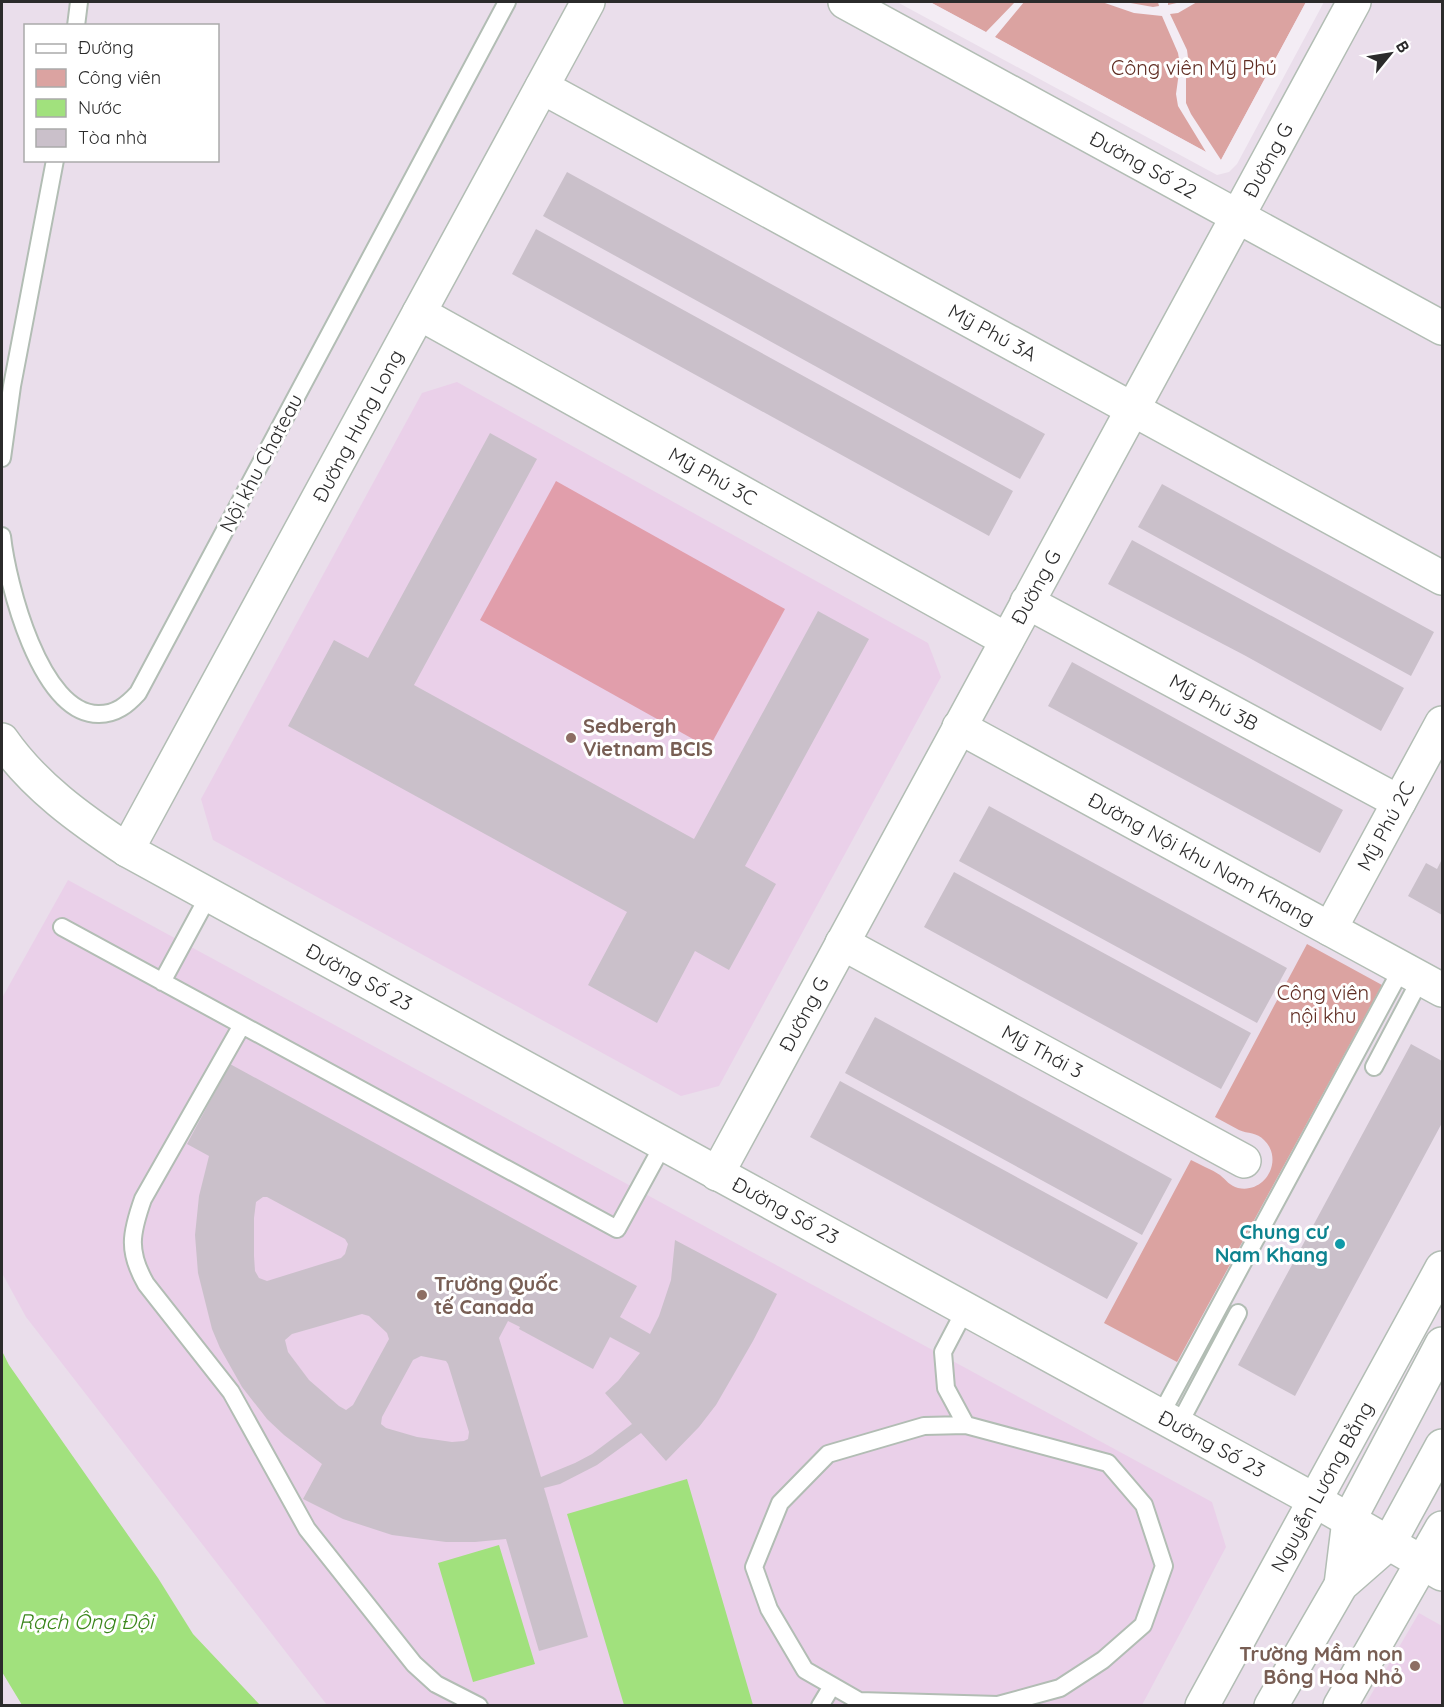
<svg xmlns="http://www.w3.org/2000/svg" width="1444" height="1707" viewBox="0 0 1444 1707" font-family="Quicksand,sans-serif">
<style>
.education{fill:#ead0e9}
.green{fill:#dba3a1}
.pitch{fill:#e19eab}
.plaza{fill:#f3ecf4}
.water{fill:#a1e17d}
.building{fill:#cac0ca;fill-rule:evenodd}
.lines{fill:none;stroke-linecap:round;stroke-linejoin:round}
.lane-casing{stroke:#b2bdb4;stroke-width:20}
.street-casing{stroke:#b2bdb4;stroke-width:36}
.secondary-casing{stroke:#b2bdb4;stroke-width:36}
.lane{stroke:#fff;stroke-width:16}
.street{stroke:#fff;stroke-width:33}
.secondary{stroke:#fff;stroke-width:33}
.education-dot{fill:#8d6e63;stroke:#fff;stroke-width:2}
.culture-dot{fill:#0f9aa8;stroke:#fff;stroke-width:2}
.labels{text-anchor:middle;stroke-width:6;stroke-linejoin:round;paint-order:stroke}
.park-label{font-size:20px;fill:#602d23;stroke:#fff}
.street-label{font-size:20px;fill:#2b2b2b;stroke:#fff}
.education-label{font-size:20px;font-weight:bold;fill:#785e54;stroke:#fff;text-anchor:start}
.culture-label{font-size:20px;font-weight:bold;fill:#0d838f;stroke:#fff;text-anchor:end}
.water-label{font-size:21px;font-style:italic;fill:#3a861c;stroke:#fff}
</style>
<rect width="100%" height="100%" fill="#eadeeb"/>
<path class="education" d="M457,382L928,643L941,677L719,1086L681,1096L213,840L201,799L422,393Z
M68,880L1212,1502L1226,1547L1142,1705H327L26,1317L2,1273V998Z
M1419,1613L1442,1626V1705H1365Z"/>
<path class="green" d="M930,2H1306L1221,160Z
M1307,944L1382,985L1177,1362L1104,1323L1191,1160C1200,1165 1211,1169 1220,1175C1226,1180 1230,1186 1238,1188C1266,1194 1284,1159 1264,1140C1257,1132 1248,1134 1239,1130C1231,1126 1223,1121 1215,1117Z"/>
<path class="pitch" d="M556,481L785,609L709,748L480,620Z"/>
<path class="plaza" d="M897,2H930L986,32L1015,2H1024L995,37L1206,152L1178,106L1176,94L1180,65L1178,53L1162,16L1134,13L1102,2H1125L1153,7L1159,6L1158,2H1168V5L1181,2H1197L1178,13L1170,14L1187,50L1189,65L1186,79V103L1191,114L1221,160L1306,2H1324L1237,164L1229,172L1217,175Z"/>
<path class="water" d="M2,1351L9,1365L158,1578L193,1634L260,1705H22L2,1672Z
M687,1479L753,1705H624L567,1514Z
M499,1545L535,1664L473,1682L438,1563Z"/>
<path class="building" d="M567,172L1045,434L1020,479L543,216Z
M536,229L1013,491L989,536L512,274Z
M490,433L537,459L414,685L694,839L818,611L869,639L745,866L776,884L729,970L695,951L657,1023L588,985L627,912L288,726L334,640L368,658Z
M1162,484L1434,632L1411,676L1138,527Z
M1132,540L1404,688L1381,731L1244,655L1108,584Z
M1072,662L1343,810L1320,853L1048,706Z
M989,806L1287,968L1257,1023L959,861Z
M1442,859V915L1408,896L1426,863L1437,869Z
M954,872L1251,1033L1221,1089L924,927Z
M875,1017L1172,1179L1142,1235L845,1073Z
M1411,1044L1442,1061V1123L1295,1396L1238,1365Z
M230,1064L637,1286L620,1317L650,1334L659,1316L671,1280L675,1240L777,1294L753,1341L716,1405L699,1427L666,1461L641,1433L597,1465L560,1484L544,1488L588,1637L539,1651L506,1539L475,1542H446L392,1535L343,1519L303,1499L322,1464L284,1435L267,1419L242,1387L220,1348L212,1329L198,1273L195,1235L199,1196L209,1156L187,1144ZM263,1197H267L345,1239L348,1244L345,1254L341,1258L267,1281L259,1278L255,1271L254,1256V1218L256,1202ZM362,1314L369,1316L387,1333L389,1339L353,1405L346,1410L339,1406L309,1380L288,1352L285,1340L292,1334ZM508,1321L520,1327L519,1329L593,1369L610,1337L640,1353L618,1381L605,1393L632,1424L592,1454L575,1463L541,1477L499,1338ZM421,1356L446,1361L448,1364L469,1432L468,1439L464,1441L452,1442L417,1437L386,1428L381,1424L382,1417L413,1360Z
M840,1081L1138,1243L1107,1299L810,1137Z"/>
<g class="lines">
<defs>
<path id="lane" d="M76,26L79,2
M2,458L12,386L55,160
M2,536C7,582 40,715 99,714C116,714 127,705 138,693L507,2
M62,927L617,1229L663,1145
M162,982L209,895
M242,1025L143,1199C131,1233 127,1251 146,1284L231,1392L307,1529L414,1664L436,1684L479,1706
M1374,1067L1421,978
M965,1310L943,1352L946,1388L966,1425
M1160,1416L1402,968
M966,1425L1108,1463L1144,1505L1164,1566L1143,1625L1103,1660L1060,1688L998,1705L859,1701L805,1670L769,1609L754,1567L780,1503L828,1454L924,1426Z
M1178,1426L1238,1313
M820,1706L832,1686"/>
<g id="street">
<path id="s1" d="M845,2L1442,328"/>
<path id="s2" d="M542,87L1442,578"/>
<path id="s3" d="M419,313L1007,640"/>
<path id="s4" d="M1027,602L1399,802"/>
<path id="s5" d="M959,727L1442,990"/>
<path d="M2,740C34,786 80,819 127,850"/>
<path id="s6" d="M1330,929L1442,723"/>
<path id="s7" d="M842,943L1244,1161"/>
<path id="s8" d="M717,1174L1354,2"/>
</g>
<g id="secondary">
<path id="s9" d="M588,2L127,850L1316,1501L1442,1574"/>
<path d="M1341,1585L1349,1520L1442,1344"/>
<path id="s10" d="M1202,1706L1442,1268"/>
<path d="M1271,1706L1341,1585L1389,1543L1442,1446"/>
<path d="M1340,1706L1442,1528"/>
</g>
</defs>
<use href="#lane" class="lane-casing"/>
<use href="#street" class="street-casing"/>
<use href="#secondary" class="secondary-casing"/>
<use href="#lane" class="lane"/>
<use href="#street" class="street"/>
<use href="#secondary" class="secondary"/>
</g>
<g class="education-dot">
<circle cx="571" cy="738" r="6"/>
<circle cx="422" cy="1295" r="6"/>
<circle cx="1415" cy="1666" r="6"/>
</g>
<circle class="culture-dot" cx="1340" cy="1244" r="6"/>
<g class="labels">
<g class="park-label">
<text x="1194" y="75">Công viên Mỹ Phú</text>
<text x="1323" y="1000">Công viên<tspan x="1323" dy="23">nội khu</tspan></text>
</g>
<g class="street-label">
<text dy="7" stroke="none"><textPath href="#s8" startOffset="1154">Đường G</textPath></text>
<text dy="7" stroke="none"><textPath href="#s1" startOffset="340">Đường Số 22</textPath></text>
<text dy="7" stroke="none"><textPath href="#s2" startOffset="513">Mỹ Phú 3A</textPath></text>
<text transform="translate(358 426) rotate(-62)" y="7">Đường Hưng Long</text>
<text transform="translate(261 463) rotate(-62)" y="7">Nội khu Chateau</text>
<text dy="7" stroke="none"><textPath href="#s3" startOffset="336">Mỹ Phú 3C</textPath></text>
<text dy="7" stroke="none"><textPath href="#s8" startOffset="668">Đường G</textPath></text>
<text dy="7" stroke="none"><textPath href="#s4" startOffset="212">Mỹ Phú 3B</textPath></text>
<text dy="7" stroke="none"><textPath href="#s6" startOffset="117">Mỹ Phú 2C</textPath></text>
<text dy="7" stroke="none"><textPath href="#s5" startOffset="276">Đường Nội khu Nam Khang</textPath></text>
<text dy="7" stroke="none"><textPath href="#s9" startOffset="1230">Đường Số 23</textPath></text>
<text dy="7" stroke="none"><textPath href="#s8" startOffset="182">Đường G</textPath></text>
<text dy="7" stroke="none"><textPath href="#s7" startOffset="228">Mỹ Thái 3</textPath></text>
<text dy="7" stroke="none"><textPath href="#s9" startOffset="1716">Đường Số 23</textPath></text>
<text dy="7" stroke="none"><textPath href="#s9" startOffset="2202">Đường Số 23</textPath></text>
<text dy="7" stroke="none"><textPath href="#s10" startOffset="250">Nguyễn Lương Bằng</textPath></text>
</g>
<g class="education-label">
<text x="583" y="733">Sedbergh<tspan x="583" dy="23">Vietnam BCIS</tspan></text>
<text x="434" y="1291">Trường Quốc<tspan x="434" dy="23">tế Canada</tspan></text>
<text x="1403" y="1661" text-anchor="end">Trường Mầm non<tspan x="1403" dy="23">Bông Hoa Nhỏ</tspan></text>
</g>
<g class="culture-label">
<text x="1328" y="1239">Chung cư<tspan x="1328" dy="23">Nam Khang</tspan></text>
</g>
<g class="water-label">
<text x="86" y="1629">Rạch Ông Đội</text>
</g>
</g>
<rect width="1444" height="1707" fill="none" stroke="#2b2b2b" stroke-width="6"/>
<rect x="24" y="24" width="195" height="138" fill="#ffffff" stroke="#aaaaaa" stroke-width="1.5"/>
<rect x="36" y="44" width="30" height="9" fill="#ffffff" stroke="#aaaaaa" stroke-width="1.5"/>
<text x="78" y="54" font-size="18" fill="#2b2b2b">Đường</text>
<rect x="36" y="69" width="30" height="18" fill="#dba3a1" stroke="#aaaaaa" stroke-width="1.5"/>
<text x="78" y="84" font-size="18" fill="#2b2b2b">Công viên</text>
<rect x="36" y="99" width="30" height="18" fill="#a1e17d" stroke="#aaaaaa" stroke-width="1.5"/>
<text x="78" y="114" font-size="18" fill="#2b2b2b">Nước</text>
<rect x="36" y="129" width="30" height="18" fill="#cac0ca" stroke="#aaaaaa" stroke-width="1.5"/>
<text x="78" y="144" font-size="18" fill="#2b2b2b">Tòa nhà</text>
<g transform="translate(1390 54) rotate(60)" stroke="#ffffff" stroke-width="4.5" paint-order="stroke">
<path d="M0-4.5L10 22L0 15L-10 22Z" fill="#2b2b2b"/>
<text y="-9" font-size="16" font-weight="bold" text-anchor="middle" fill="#2b2b2b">B</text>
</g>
</svg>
